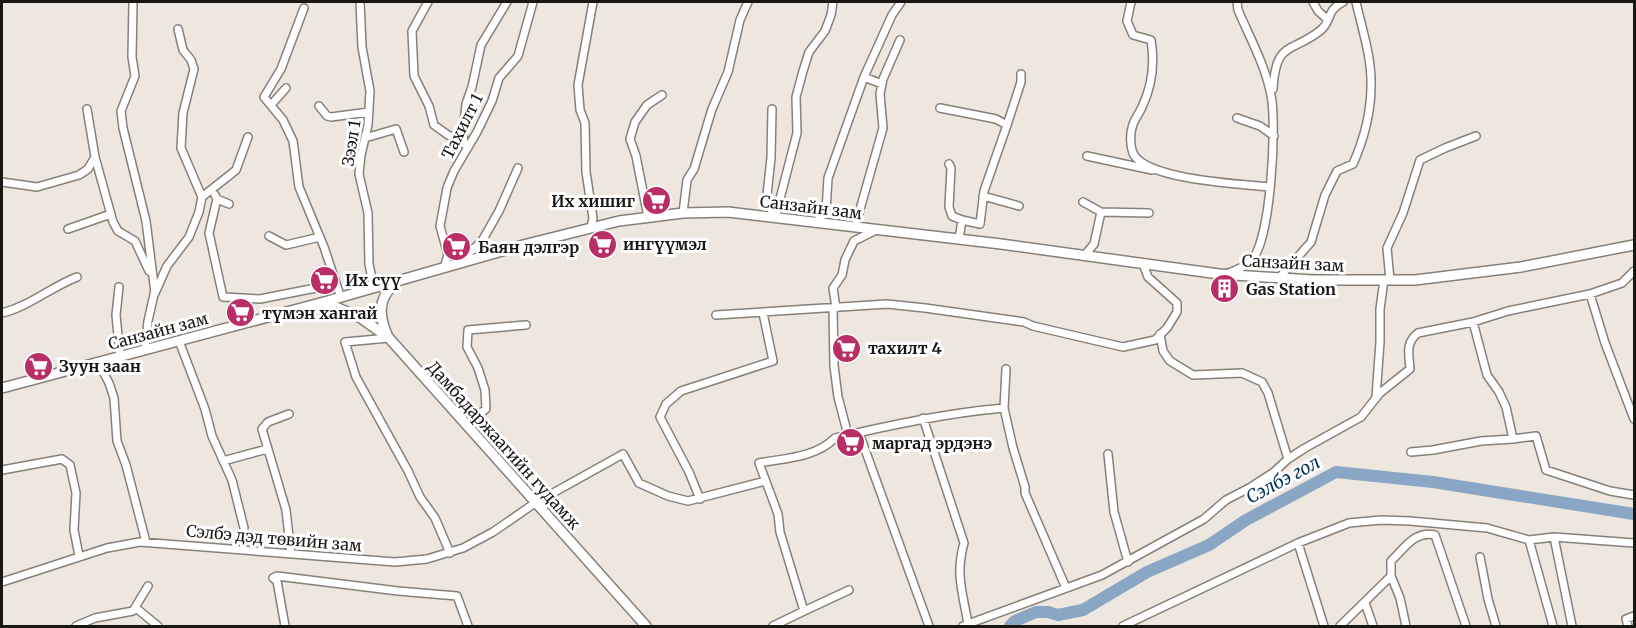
<svg xmlns="http://www.w3.org/2000/svg" width="1636" height="628" viewBox="0 0 1636 628" font-family="Merriweather,serif">
<style>
.lines{fill:none;stroke-linecap:round;stroke-linejoin:round}
.river{stroke:#89a6c5;stroke-width:12}
.minor-casing{stroke:#868079;stroke-width:10}
.major-casing{stroke:#868079;stroke-width:12}
.minor{stroke:#fff;stroke-width:7}
.major{stroke:#fff;stroke-width:9}
.labels{text-anchor:middle;stroke-width:6;stroke-linejoin:round;paint-order:stroke}
.street-label{font-size:16px;fill:#191714;stroke:#fff}
.poi-label{font-size:16px;font-weight:bold;fill:#191714;stroke:#fff;text-anchor:start}
.water-label{font-size:18px;font-style:italic;fill:#04345c;stroke:#fff}
</style>
<rect width="100%" height="100%" fill="#ede7df"/>
<g class="lines">
<path class="river" d="M1010,626L1015,621L1036,612H1048L1058,615L1083,610L1147,572L1209,545L1246,520L1336,472L1433,482L1634,514"/>
<defs>
<path id="minor" d="M133,2L132,57L135,76L121,111L123,128L146,221L155,293
M360,2L362,47L370,91L368,125L361,155L359,174L368,213L369,264L374,288
M428,2L412,31L414,76L429,106L434,125L448,135L463,141
M1131,2L1127,21L1133,35L1151,40C1155,64 1152,86 1142,107C1139,114 1133,121 1132,128C1130,134 1130,148 1134,155C1150,180 1240,184 1270,187
M1313,2L1318,11L1327,19
M304,8L281,69L264,97L283,120L293,141L299,187L324,247L341,298
M864,77L882,84
M1273,89C1276,40 1291,54 1321,30C1332,21 1326,10 1343,2
M271,105L286,88
M319,106L327,116L331,117L369,112
M940,108L996,119L1007,125L984,191L980,224L962,220L959,239
M87,109L95,157L113,222L118,231L135,241L149,271
M772,109L771,158L767,195L768,204L775,218L797,133L796,97L803,71L809,52L825,31L831,15L833,2
M1237,118L1260,126L1274,136
M1007,125L1021,82V74
M365,138L396,129L404,152
M464,144L463,132L466,104L472,87L481,45L507,2
M1087,156L1152,170
M949,164L951,168L949,207L952,216L962,220
M2,182L37,187L79,175L88,169L95,157
M215,195L217,199L229,204
M983,196L1019,206
M202,197L236,170L248,137
M217,199L209,233L223,297L260,299L336,284
M1083,202L1101,212
M683,213L687,180L694,169L712,109L728,72L740,20L748,2
M648,217L636,156L630,139L635,122L647,105L662,95
M816,223L826,211L828,178L864,77L892,15L901,2
M855,227L883,128L880,94L883,79L900,40
M591,228L593,218L586,172L585,123L580,110L578,85L593,2
M68,229L111,214
M269,236L286,245L320,237
M1084,256L1094,244L1101,212L1149,213
M458,263L482,241L499,211L518,168
M444,268L448,255L440,226L447,188L454,171L477,132L492,101L499,78L518,56L533,2
M1226,274C1234,271 1245,267 1251,261C1271,242 1277,124 1271,95C1265,65 1250,38 1238,10L1237,2
M1279,278L1311,242L1325,195L1337,171L1353,164C1364,139 1371,113 1371,86C1372,58 1362,29 1356,2
M1390,280L1387,248L1403,213L1420,160L1445,148L1476,136
M119,287L116,315L120,356
M155,293L167,266L189,237L199,212L202,197L181,148L183,113L194,69L191,60L183,50L178,29
M1590,294L1605,343L1634,419
M833,308L834,366L838,397L848,435
M836,308L833,288L842,275L845,260L854,241L876,230
M2,313C30,306 51,287 77,277
M716,315L887,304L925,308L1024,322L1033,326L1123,347L1155,340L1167,328L1177,312V303L1148,277L1143,264
M1160,334L1163,351L1170,361L1193,375L1242,373L1262,382L1268,393L1288,459
M389,338L345,342L356,377L408,471L420,497L435,518L450,553
M179,341L205,409L212,436L232,480L244,528
M145,350L148,321L155,290
M98,362L109,383L114,398L117,441L126,465L146,542
M1376,397L1380,342V309L1384,280
M1004,408L1006,369
M289,414L268,422L262,429L286,510L291,554
M923,418L964,543C955,575 963,593 968,624L963,626
M466,424L486,409L485,390L478,368L467,347L468,330L526,325
M859,433L929,626
M1513,439L1536,436L1546,470L1610,491L1634,495
M1411,452L1433,450L1481,441L1513,439L1506,407L1499,392L1487,375L1473,322
M1108,454L1114,512L1128,562
M223,461L267,449
M2,470L62,459L70,465L76,493L74,530L79,556
M700,499L689,472L660,417L666,404L681,391L773,361L763,313
M1554,537L1572,626
M1529,540L1553,626
M1298,543L1324,626
M1480,557L1488,599L1496,626
M1391,576L1400,598L1406,626
M2,582L107,548L140,542L395,562L427,559L463,548L493,532L535,503L623,454L639,483L668,496L688,501L765,481
M1365,603L1373,626
M136,608L158,626
M804,611L849,590
M968,624L1102,575L1204,519L1226,500L1251,487L1274,472L1288,459L1305,448L1361,417L1380,393L1410,369C1409,354 1405,343 1418,333L1473,322L1508,311L1590,294L1622,283L1634,271
M76,626L95,618L133,611L148,586
M285,626L277,581L273,578L277,576L398,591L457,596L468,626
M773,626L804,611L780,532L778,514L759,463C785,458 815,458 835,438C891,425 947,413 1004,408L1013,448L1025,487V493L1066,588
M1123,626L1298,543L1349,523L1381,520L1410,521L1487,528L1529,540L1554,537L1634,543
M1340,626L1391,576V561C1404,549 1415,530 1435,535L1466,626
M1628,626L1626,619L1634,616"/>
<path id="major" d="M324,302L361,318L389,338L646,626
M388,337C379,317 377,300 394,284
M2,388L324,302L523,245L619,221L683,213L728,212L1001,244L1219,274L1312,280H1415L1521,267L1634,245"/>
</defs>
<use href="#minor" class="minor-casing"/>
<use href="#major" class="major-casing"/>
<use href="#minor" class="minor"/>
<use href="#major" class="major"/>
</g>
<defs>
<symbol id="supermarket-disc" viewBox="-11 -11 22 22"><circle r="9.5" fill="#b92e67" stroke="#fff"/><path d="M-6-5.5h2.5l.6 2H6L4.5 2H-2.5L-4.4-4H-6ZM-1.5 3.2a1.3 1.3 0 1 0 .1 0ZM3 3.2a1.3 1.3 0 1 0 .1 0Z" fill="#fff"/></symbol>
<symbol id="building-disc" viewBox="-11 -11 22 22"><circle r="9.5" fill="#b92e67" stroke="#fff"/><path d="M-4-6H4V6H1V3H-1V6H-4ZM-2.5-4.3h1.7v1.8h-1.7ZM.8-4.3h1.7v1.8H.8ZM-2.5-1h1.7V.8h-1.7ZM.8-1h1.7V.8H.8Z" fill="#fff"/></symbol>
</defs>
<g fill-rule="evenodd">
<use href="#supermarket-disc" x="640" y="184" width="33" height="33"/>
<use href="#supermarket-disc" x="586" y="228" width="33" height="33"/>
<use href="#supermarket-disc" x="440" y="230" width="33" height="33"/>
<use href="#supermarket-disc" x="308" y="264" width="33" height="33"/>
<use href="#building-disc" x="1208" y="272" width="33" height="33"/>
<use href="#supermarket-disc" x="224" y="296" width="33" height="33"/>
<use href="#supermarket-disc" x="830" y="332" width="33" height="33"/>
<use href="#supermarket-disc" x="22" y="350" width="33" height="33"/>
<use href="#supermarket-disc" x="834" y="426" width="33" height="33"/>
</g>
<g class="labels">
<g class="street-label">
<text transform="translate(462 126) rotate(-63)" y="6">Тахилт 1</text>
<text transform="translate(351 143) rotate(-81)" y="6">Зээл 1</text>
<text transform="translate(811 207) rotate(7)" y="6">Санзайн зам</text>
<text transform="translate(1293 263) rotate(3)" y="6">Санзайн зам</text>
<text transform="translate(158 331) rotate(-15)" y="6">Санзайн зам</text>
<text transform="translate(504 445) rotate(48)" y="6">Дамбадаржаагийн гудамж</text>
<text transform="translate(274 538) rotate(5)" y="6">Сэлбэ дэд төвийн зам</text>
</g>
<g class="poi-label">
<text x="635" y="207" text-anchor="end">Их хишиг</text>
<text x="623" y="250">ингүүмэл</text>
<text x="478" y="253">Баян дэлгэр</text>
<text x="345" y="286">Их сүү</text>
<text x="1246" y="295">Gas Station</text>
<text x="262" y="319">түмэн хангай</text>
<text x="868" y="354">тахилт 4</text>
<text x="59" y="372">Зуун заан</text>
<text x="872" y="449">маргад эрдэнэ</text>
</g>
<g class="water-label">
<text transform="translate(1283 480) rotate(-28)" y="6">Сэлбэ гол</text>
</g>
</g>
<rect width="1636" height="628" fill="none" stroke="#191714" stroke-width="6"/>
</svg>
